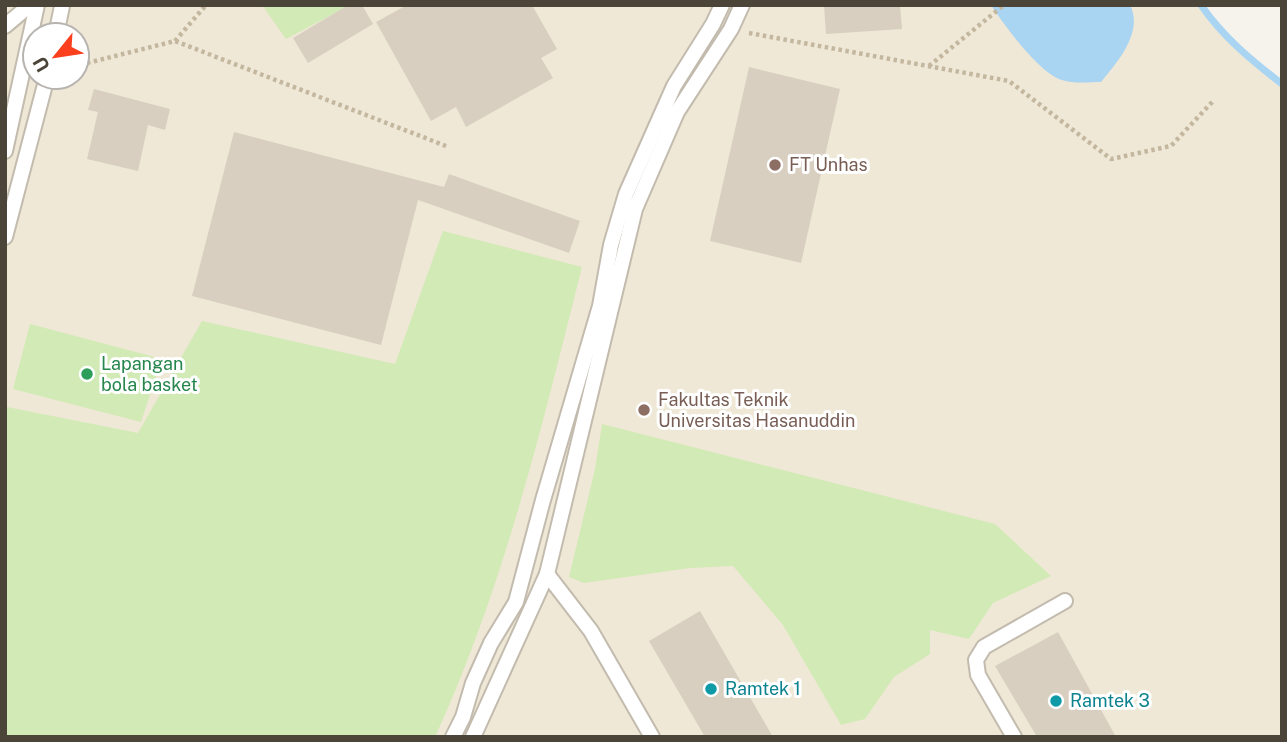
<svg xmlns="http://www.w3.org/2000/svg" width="1287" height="742" font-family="'Public Sans',sans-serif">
  <rect width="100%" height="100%" fill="#f6f3ec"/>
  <!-- education -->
  <path fill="#efe8d6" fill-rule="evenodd" d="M 5,5 L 1201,5 L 1214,25 L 1239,50 L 1282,84 L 1282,737 L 5,737 ZM 35,35 L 77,35 L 77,77 L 35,77 Z"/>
  <!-- green -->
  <g fill="#d2eab5">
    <path d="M 262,5 L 350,5 L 286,39 Z"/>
    <path d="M 443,231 L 582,267 C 542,426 504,587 435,737 L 5,737 L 5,411 L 7,407 L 138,433 L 202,321 L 395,364 Z"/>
    <path d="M 30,324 L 162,359 L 141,422 L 13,389 Z"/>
    <path d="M 602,424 L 995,524 L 1051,576 L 993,603 L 969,639 L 930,630 L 930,654 L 894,677 L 865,719 L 841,725 L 783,625 L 733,566 L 690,568 L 584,583 L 569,577 L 595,469 Z"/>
  </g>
  <!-- water -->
  <path fill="#a9d4f2" d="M 991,5 L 1130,5 C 1144,32 1117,63 1101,82 C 1089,82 1074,84 1062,80 C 1040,74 1004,25 991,5 Z"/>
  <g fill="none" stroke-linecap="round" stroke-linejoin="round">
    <!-- stream -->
    <path stroke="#a9d4f2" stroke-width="7" d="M 1201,5 C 1223,37 1251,60 1282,84"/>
  </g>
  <!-- building -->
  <g fill="#d8cfc1">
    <path d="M 348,5 L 362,5 L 373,24 L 308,63 L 293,38 Z"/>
    <path d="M 407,5 L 532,5 L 557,49 L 541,58 L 553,78 L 466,127 L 456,107 L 431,121 L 376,22 Z"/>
    <path d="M 824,5 L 900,5 L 902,29 L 826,34 Z"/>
    <path d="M 749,67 L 840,89 L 801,263 L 710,241 Z"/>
    <path d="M 94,89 L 170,109 L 165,130 L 148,125 L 138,171 L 87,159 L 98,112 L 88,110 Z"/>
    <path d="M 234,132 L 444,187 L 449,174 L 580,221 L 569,253 L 418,200 L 381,345 L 192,296 Z"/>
    <path d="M 700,611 L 773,737 L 705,737 L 649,641 Z"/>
    <path d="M 1058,632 L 1116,737 L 1037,737 L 995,666 Z"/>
  </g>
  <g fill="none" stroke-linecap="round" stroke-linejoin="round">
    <!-- lane casing -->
    <g stroke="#c2bbae" stroke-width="18">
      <g id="lane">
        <path d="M 5,26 L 30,5"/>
        <path d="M 56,35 L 62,6"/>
        <path d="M 5,151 L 37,5"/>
        <path d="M 5,237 L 47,77"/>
        <path d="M 547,574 L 591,631 L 652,737"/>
        <path d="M 453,737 L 463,717 L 473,683 L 491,643 L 516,602 L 543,500 L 600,306 L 611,245 L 626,194 L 674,86 L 713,24 L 722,5"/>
        <path d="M 473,737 L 547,574 L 635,209 L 677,112 L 731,29 L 742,5"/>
        <path d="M 1014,737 L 978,675 L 976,660 L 984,647 L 1065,601"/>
      </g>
    </g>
    <!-- path -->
    <g stroke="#c4b79f" stroke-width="4.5" stroke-dasharray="3.5 3.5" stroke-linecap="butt">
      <path d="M 749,33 L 1009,81 L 1111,159 L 1171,146 L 1214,100"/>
      <path d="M 175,41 L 206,5"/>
      <path d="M 87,63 L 175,41 L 446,146"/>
      <path d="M 929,66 L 1004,5"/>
    </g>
    <!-- lane -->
    <use href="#lane" stroke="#fff" stroke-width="14"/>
  </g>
  <!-- markers -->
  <g fill="#8d6e63" stroke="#fff" stroke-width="2.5">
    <circle cx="775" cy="165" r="7"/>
    <circle cx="644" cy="410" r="7"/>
  </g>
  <circle fill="#2e9e5b" stroke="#fff" stroke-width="2.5" cx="87" cy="374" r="7"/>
  <g fill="#0f9aa8" stroke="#fff" stroke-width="2.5">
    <circle cx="711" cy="689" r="7"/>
    <circle cx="1056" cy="701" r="7"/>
  </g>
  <g text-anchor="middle" stroke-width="6" stroke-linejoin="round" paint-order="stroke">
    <!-- education labels -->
    <g font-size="18" fill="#785e54" stroke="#fff" text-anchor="start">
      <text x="789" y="171">FT Unhas</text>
      <text x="658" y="406">Fakultas Teknik<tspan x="658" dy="21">Universitas Hasanuddin</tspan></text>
    </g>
    <!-- leisure labels -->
    <g font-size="18" fill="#27864d" stroke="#fff" text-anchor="start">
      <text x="101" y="370">Lapangan<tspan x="101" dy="21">bola basket</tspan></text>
    </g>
    <!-- culture labels -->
    <g font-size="18" fill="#0d838f" stroke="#fff" text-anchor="start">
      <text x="725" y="695">Ramtek 1</text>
      <text x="1070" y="707">Ramtek 3</text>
    </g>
  </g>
  <!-- border -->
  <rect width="1287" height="742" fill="none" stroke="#4b4439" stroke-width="14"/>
  <!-- north arrow -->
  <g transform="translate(56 56) rotate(240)"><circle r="33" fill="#ffffff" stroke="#b7b4b0" stroke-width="2"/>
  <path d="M0-5L12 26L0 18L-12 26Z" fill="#fc3f1d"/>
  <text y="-10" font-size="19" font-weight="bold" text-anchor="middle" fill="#4b4439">U</text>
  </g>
</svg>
